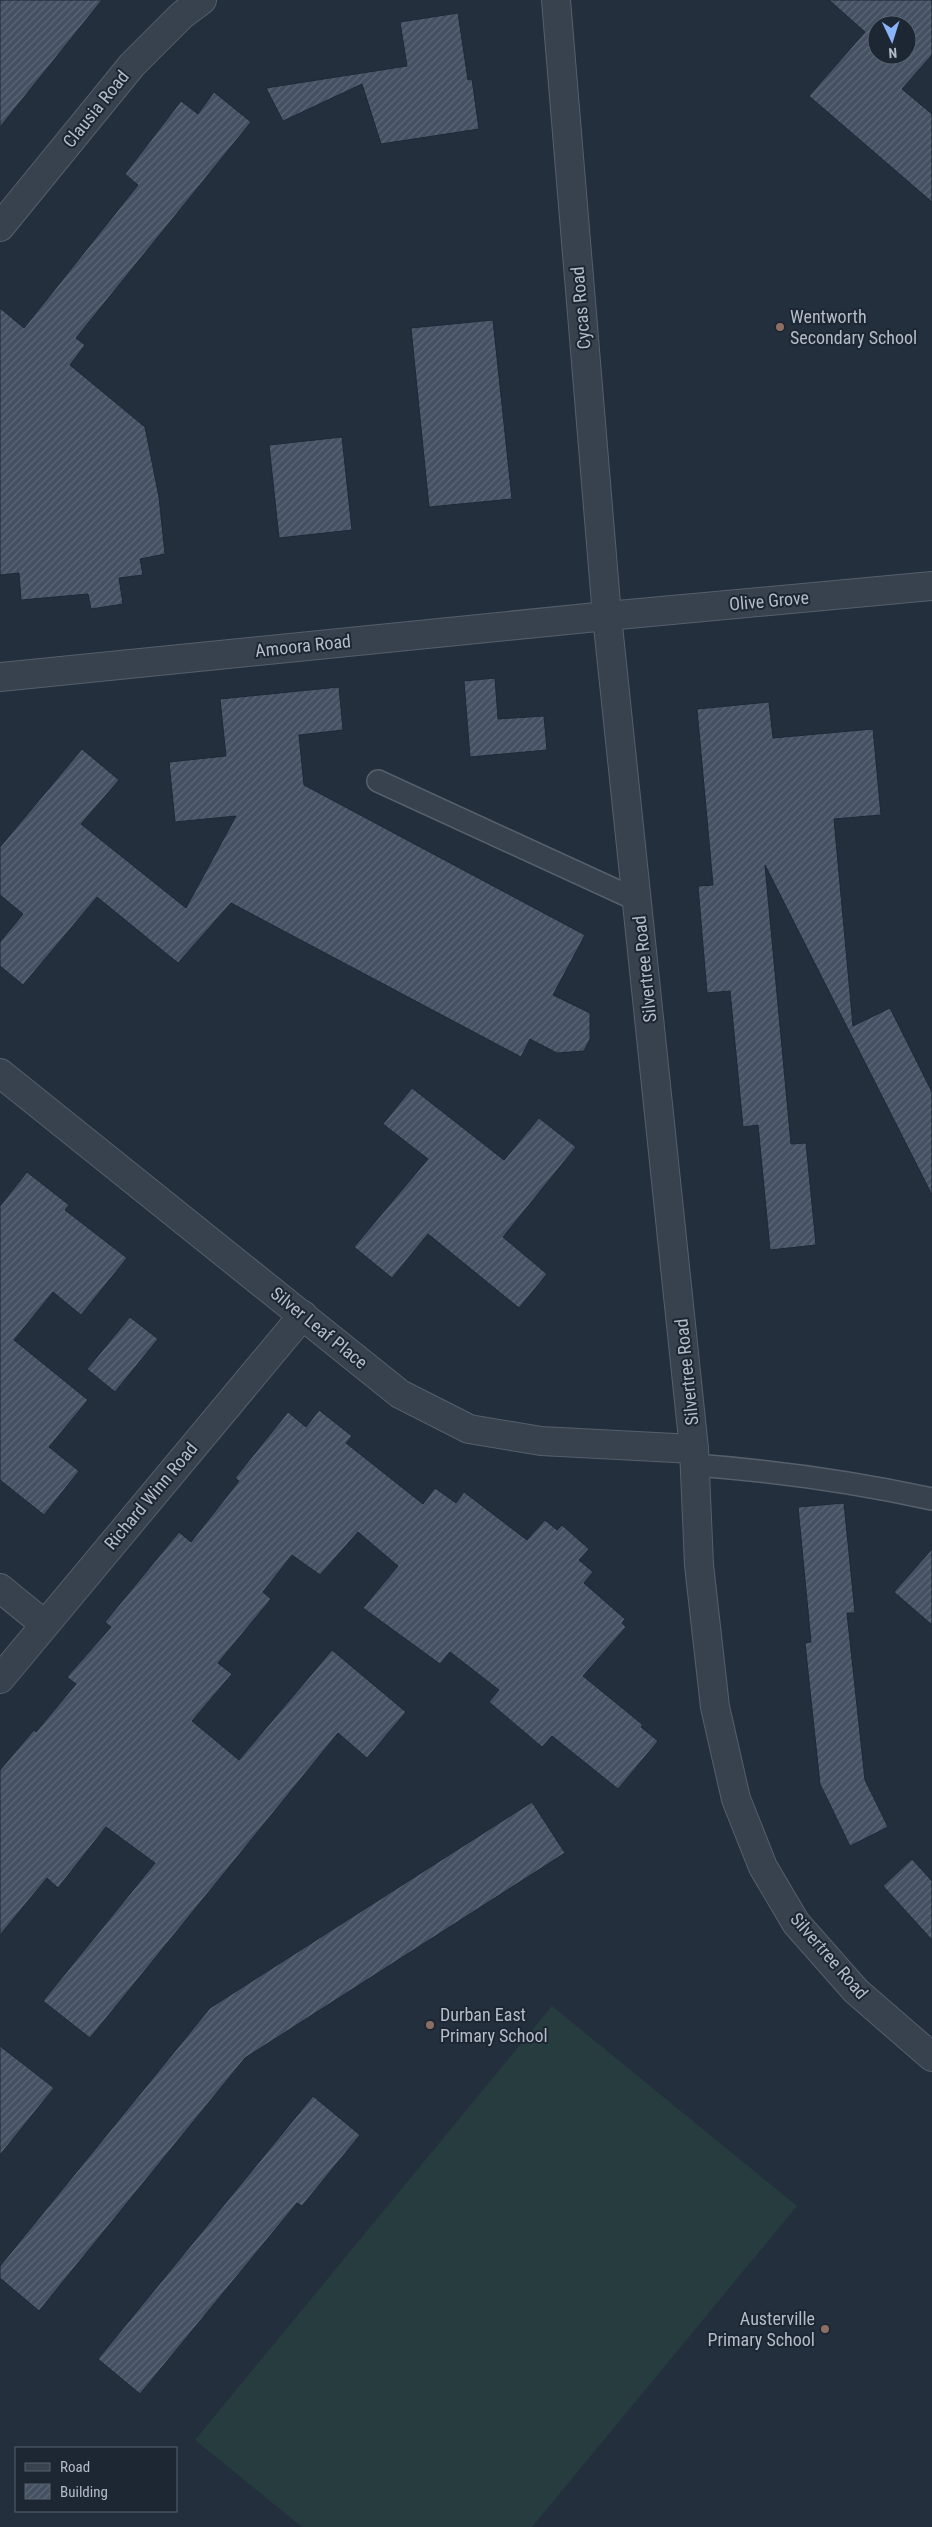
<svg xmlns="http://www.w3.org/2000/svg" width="932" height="2527" font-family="'Roboto Condensed',sans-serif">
  <defs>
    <pattern id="building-hatch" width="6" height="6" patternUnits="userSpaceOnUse" patternTransform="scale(1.25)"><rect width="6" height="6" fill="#455162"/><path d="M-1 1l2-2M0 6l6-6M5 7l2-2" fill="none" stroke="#5d6877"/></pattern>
  </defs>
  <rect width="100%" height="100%" fill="#242f3e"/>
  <!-- pitch -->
  <path fill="#263c3f" d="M 552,2006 L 797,2206 L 532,2527 L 302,2527 L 195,2440 Z"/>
  <!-- building -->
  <g fill="url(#building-hatch)" stroke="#1f2835" fill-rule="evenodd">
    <path d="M 0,0 L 102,0 L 0,127 Z"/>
    <path d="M 829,0 L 932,0 L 932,55 L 902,89 L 932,114 L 932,202 L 809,96 L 865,32 ZM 877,25 L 907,25 L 907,55 L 877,55 Z"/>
    <path d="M 458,13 L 468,80 L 472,79 L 479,129 L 381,144 L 362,84 L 283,121 L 266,88 L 407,66 L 400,22 Z"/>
    <path d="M 214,92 L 251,122 L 76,338 L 85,345 L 70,365 L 145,427 L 159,497 L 165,554 L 140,559 L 143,575 L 119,578 L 123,604 L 91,609 L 88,594 L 21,600 L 19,573 L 0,575 L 0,308 L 24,328 L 138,185 L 125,174 L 181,101 L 198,114 Z"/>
    <path d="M 493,320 L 512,499 L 429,507 L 411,328 Z"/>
    <path d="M 342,437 L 352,530 L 279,538 L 269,445 Z"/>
    <path d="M 495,678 L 498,719 L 544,716 L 547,750 L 470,757 L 464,681 Z"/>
    <path d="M 339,687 L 343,730 L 299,735 L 304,785 L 585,935 L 553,995 L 590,1013 L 590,1039 L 584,1051 L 557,1053 L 530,1039 L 521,1057 L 231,903 L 178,963 L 97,897 L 23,985 L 0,966 L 0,942 L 23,914 L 0,895 L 0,847 L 82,749 L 119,780 L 81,824 L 186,908 L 236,816 L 175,822 L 169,762 L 226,756 L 220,699 Z"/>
    <path d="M 769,702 L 773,738 L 873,729 L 881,815 L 834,819 L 853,1026 L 890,1008 L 932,1092 L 932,1195 L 765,865 L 791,1144 L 806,1143 L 816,1245 L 770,1250 L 758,1125 L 743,1127 L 730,991 L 707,993 L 698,886 L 713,885 L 697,709 Z"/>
    <path d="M 412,1088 L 504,1160 L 539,1118 L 576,1147 L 503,1237 L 547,1274 L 519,1308 L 428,1234 L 392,1278 L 354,1247 L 428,1159 L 383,1124 Z"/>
    <path d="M 27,1172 L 69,1205 L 65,1210 L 127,1258 L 81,1315 L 53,1292 L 14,1340 L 88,1400 L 49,1447 L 79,1471 L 44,1515 L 0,1480 L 0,1206 Z"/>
    <path d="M 130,1317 L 158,1339 L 115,1392 L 87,1369 Z"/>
    <path d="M 319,1410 L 352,1436 L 346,1443 L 423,1504 L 435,1488 L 456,1503 L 464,1492 L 527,1540 L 545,1520 L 557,1530 L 562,1525 L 589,1549 L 579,1560 L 593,1572 L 584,1583 L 625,1619 L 622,1623 L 626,1627 L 583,1676 L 643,1725 L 641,1727 L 658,1741 L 618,1789 L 552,1736 L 542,1747 L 489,1702 L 499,1690 L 450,1652 L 440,1664 L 363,1608 L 398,1566 L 358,1532 L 320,1575 L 292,1555 L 263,1592 L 271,1599 L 218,1663 L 232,1674 L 192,1721 L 239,1760 L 332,1650 L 406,1712 L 367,1758 L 338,1733 L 90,2038 L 43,2001 L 155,1863 L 106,1827 L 58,1888 L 47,1878 L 0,1935 L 0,1770 L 34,1730 L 36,1732 L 76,1684 L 67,1677 L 111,1627 L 105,1622 L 179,1532 L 191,1542 L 239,1481 L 235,1478 L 288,1412 L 306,1427 Z"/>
    <path d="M 844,1503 L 855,1613 L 847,1613 L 865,1780 L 888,1827 L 850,1846 L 820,1784 L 805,1643 L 811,1642 L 798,1507 Z"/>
    <path d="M 932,1549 L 932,1625 L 894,1592 Z"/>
    <path d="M 532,1802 L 565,1853 L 245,2058 L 39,2311 L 0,2278 L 0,2266 L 210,2008 Z"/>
    <path d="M 912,1859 L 932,1881 L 932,1940 L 883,1886 Z"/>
    <path d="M 0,2046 L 54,2088 L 0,2155 Z"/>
    <path d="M 313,2096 L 360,2135 L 302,2206 L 297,2203 L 140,2394 L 98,2359 Z"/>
  </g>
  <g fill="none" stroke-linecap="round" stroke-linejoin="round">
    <!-- service casing -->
    <g stroke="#565f6c" stroke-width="24">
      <g id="service">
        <path d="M 378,781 L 639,901"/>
        <path d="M 695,1465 C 775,1471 854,1482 932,1499"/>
      </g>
    </g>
    <!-- minor casing -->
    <g stroke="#565f6c" stroke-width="30">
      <g id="minor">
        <path d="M 556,0 L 607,616 L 694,1449 L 699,1565 L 715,1707 L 736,1799 L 763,1867 L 796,1923 L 856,1991 L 932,2057"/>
        <path d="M 0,227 L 132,65 L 182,15 L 202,0"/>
        <path d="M 0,677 L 607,616 L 932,586"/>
        <path d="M 0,1073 L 400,1394 L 469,1429 L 541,1441 L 694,1449"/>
        <path d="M 0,1588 L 44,1624"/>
        <path d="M 0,1679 L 303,1315"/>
      </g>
    </g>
    <!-- service -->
    <use href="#service" stroke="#38414e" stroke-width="21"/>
    <!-- minor -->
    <use href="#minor" stroke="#38414e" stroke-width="28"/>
  </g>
  <!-- markers -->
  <g fill="#8d6e63" stroke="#1d2633" stroke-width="2">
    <circle cx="780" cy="327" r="5"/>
    <circle cx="430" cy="2025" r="5"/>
    <circle cx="825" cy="2329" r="5"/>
  </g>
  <g text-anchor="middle" stroke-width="4" stroke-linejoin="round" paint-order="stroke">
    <!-- street labels -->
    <g font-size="18" fill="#b4bcc9" stroke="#1d2633">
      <text transform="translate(96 109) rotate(-51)" y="6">Clausia Road</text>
      <text transform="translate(581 308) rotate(-95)" y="6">Cycas Road</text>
      <text transform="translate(769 601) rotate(-5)" y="6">Olive Grove</text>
      <text transform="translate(303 646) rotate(-6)" y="6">Amoora Road</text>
      <text transform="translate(645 969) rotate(-96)" y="6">Silvertree Road</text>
      <text transform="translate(319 1328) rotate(39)" y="6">Silver Leaf Place</text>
      <text transform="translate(687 1372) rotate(-96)" y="6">Silvertree Road</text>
      <text transform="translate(151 1496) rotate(-50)" y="6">Richard Winn Road</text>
      <text transform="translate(829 1956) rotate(49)" y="6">Silvertree Road</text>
    </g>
    <!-- poi labels -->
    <g font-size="18" fill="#b4bcc9" stroke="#1d2633" text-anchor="start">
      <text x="790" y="323">Wentworth<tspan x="790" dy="21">Secondary School</tspan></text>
      <text x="440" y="2021">Durban East<tspan x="440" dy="21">Primary School</tspan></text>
      <text x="815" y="2325" text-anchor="end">Austerville<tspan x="815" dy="21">Primary School</tspan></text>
    </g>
  </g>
  <!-- legend -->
  <rect x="15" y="2447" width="162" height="65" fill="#1d2633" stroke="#59626f"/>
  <rect x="25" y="2463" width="25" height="8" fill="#38414e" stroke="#59626f"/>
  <text x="60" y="2472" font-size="15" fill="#b4bcc9">Road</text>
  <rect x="25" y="2484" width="25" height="15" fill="url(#building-hatch)" stroke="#59626f"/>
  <text x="60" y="2497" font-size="15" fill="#b4bcc9">Building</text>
  <!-- north arrow -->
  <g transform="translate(892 40) rotate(176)"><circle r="24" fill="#1d2633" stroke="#59626f"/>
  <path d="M0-4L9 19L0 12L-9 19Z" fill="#8ab4f8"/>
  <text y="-8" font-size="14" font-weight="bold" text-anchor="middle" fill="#b4bcc9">N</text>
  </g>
</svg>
